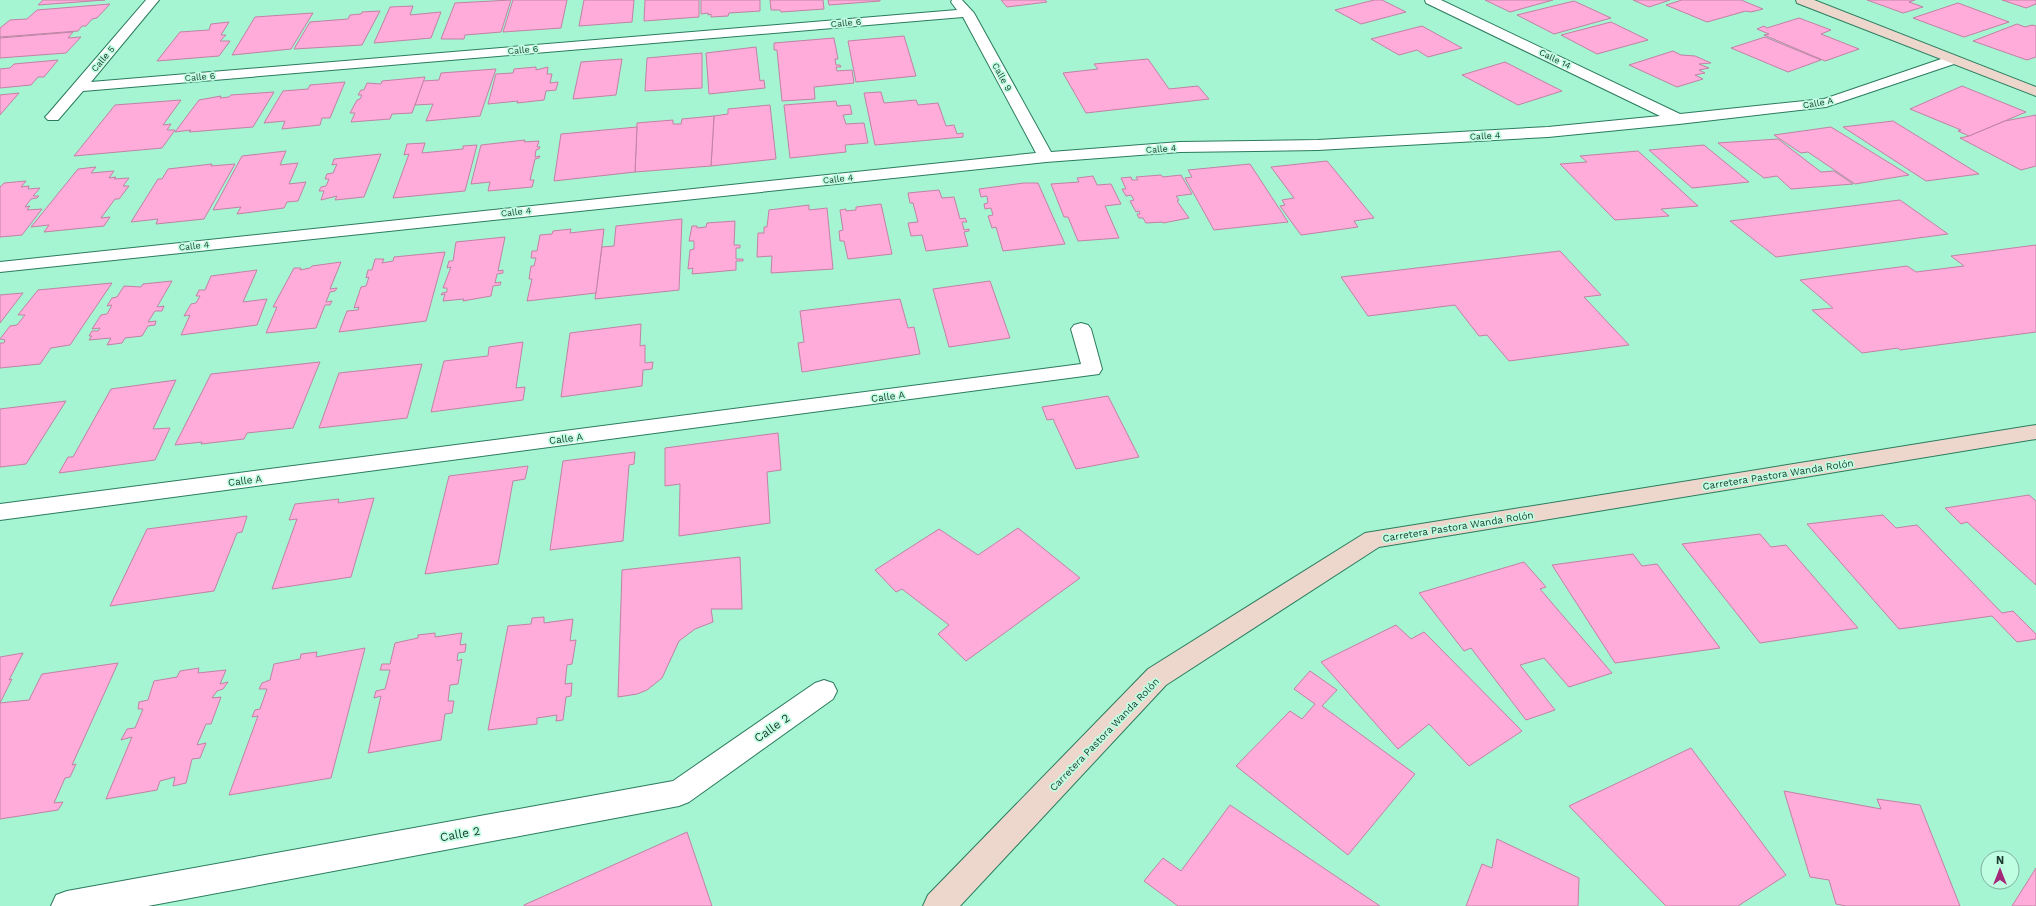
<svg xmlns="http://www.w3.org/2000/svg" width="2036" height="906" font-family="'Work Sans',sans-serif">
  <rect width="100%" height="100%" fill="#a5f4d2"/>
  <!-- building -->
  <g fill="#ffacda" stroke="#c182a5">
    <path d="M 43,0 L 105,0 L 38,5 Z"/>
    <path d="M 511,0 L 501,32 L 465,35 L 464,39 L 441,39 L 455,3 Z"/>
    <path d="M 513,0 L 567,0 L 561,28 L 503,32 Z"/>
    <path d="M 584,0 L 634,0 L 632,22 L 579,26 Z"/>
    <path d="M 645,0 L 699,0 L 699,17 L 644,21 Z"/>
    <path d="M 701,0 L 760,0 L 760,11 L 729,13 L 728,16 L 711,17 L 711,14 L 708,15 L 708,13 L 701,14 Z"/>
    <path d="M 770,0 L 823,0 L 824,9 L 781,12 L 780,10 L 771,10 Z"/>
    <path d="M 828,0 L 880,0 L 880,1 L 829,5 Z"/>
    <path d="M 1001,0 L 1045,0 L 1047,2 L 1007,7 Z"/>
    <path d="M 1374,0 L 1382,0 L 1406,12 L 1361,24 L 1335,10 Z"/>
    <path d="M 1485,0 L 1553,0 L 1510,12 Z"/>
    <path d="M 1633,0 L 1670,0 L 1649,7 Z"/>
    <path d="M 1682,0 L 1741,0 L 1763,9 L 1751,12 L 1746,11 L 1707,22 L 1666,5 Z"/>
    <path d="M 1867,0 L 1915,0 L 1909,2 L 1923,7 L 1903,13 Z"/>
    <path d="M 2002,0 L 2036,0 L 2036,4 L 2026,8 Z"/>
    <path d="M 1574,1 L 1611,18 L 1554,34 L 1517,15 Z"/>
    <path d="M 1958,3 L 2009,22 L 1964,37 L 1913,18 Z"/>
    <path d="M 110,4 L 97,18 L 92,19 L 86,26 L 82,26 L 78,31 L 0,37 L 0,28 L 10,20 L 27,19 L 37,10 Z"/>
    <path d="M 413,6 L 410,15 L 441,12 L 431,38 L 374,43 L 390,7 Z"/>
    <path d="M 380,11 L 362,45 L 294,49 L 310,22 L 348,19 L 350,15 L 361,14 L 362,12 Z"/>
    <path d="M 313,13 L 291,49 L 232,55 L 255,17 Z"/>
    <path d="M 1799,18 L 1831,30 L 1821,34 L 1859,49 L 1825,61 L 1764,35 L 1769,34 L 1757,29 L 1764,26 L 1767,28 Z"/>
    <path d="M 229,22 L 221,35 L 226,35 L 220,41 L 230,41 L 219,56 L 157,61 L 180,32 L 209,30 L 211,24 Z"/>
    <path d="M 1611,22 L 1648,40 L 1597,54 L 1561,35 Z"/>
    <path d="M 2017,24 L 2025,27 L 2032,25 L 2036,26 L 2036,57 L 2027,60 L 1973,41 Z"/>
    <path d="M 1422,26 L 1462,48 L 1428,57 L 1417,50 L 1399,55 L 1371,39 Z"/>
    <path d="M 73,32 L 68,38 L 81,37 L 66,53 L 0,58 L 0,38 Z"/>
    <path d="M 904,36 L 916,76 L 856,82 L 848,41 Z"/>
    <path d="M 1765,37 L 1821,60 L 1788,72 L 1731,48 Z"/>
    <path d="M 834,38 L 838,59 L 835,59 L 836,65 L 840,65 L 841,67 L 836,67 L 837,71 L 852,70 L 854,83 L 814,87 L 815,99 L 782,101 L 777,50 L 774,50 L 774,43 Z"/>
    <path d="M 756,47 L 760,81 L 764,80 L 765,88 L 709,94 L 706,53 Z"/>
    <path d="M 1673,51 L 1681,55 L 1695,56 L 1711,63 L 1699,64 L 1709,68 L 1699,70 L 1705,73 L 1695,75 L 1703,79 L 1677,87 L 1629,65 Z"/>
    <path d="M 702,53 L 702,88 L 645,91 L 647,58 Z"/>
    <path d="M 622,59 L 616,95 L 573,99 L 581,62 Z"/>
    <path d="M 1148,59 L 1169,89 L 1198,86 L 1209,99 L 1086,113 L 1063,73 L 1098,69 L 1094,64 Z"/>
    <path d="M 58,60 L 44,77 L 38,77 L 31,85 L 0,88 L 0,69 L 10,68 L 14,64 Z"/>
    <path d="M 1505,62 L 1562,91 L 1518,105 L 1462,75 Z"/>
    <path d="M 536,67 L 536,70 L 548,67 L 547,74 L 552,74 L 550,83 L 558,82 L 556,90 L 546,91 L 544,100 L 517,103 L 518,101 L 488,104 L 496,74 L 513,73 L 514,69 Z"/>
    <path d="M 496,69 L 480,116 L 426,121 L 433,104 L 415,105 L 423,81 L 439,80 L 441,73 Z"/>
    <path d="M 425,77 L 412,113 L 392,114 L 390,119 L 351,122 L 355,113 L 350,113 L 357,100 L 360,99 L 362,95 L 358,95 L 361,90 L 364,90 L 367,83 L 381,84 L 382,81 Z"/>
    <path d="M 345,82 L 330,118 L 322,118 L 320,125 L 282,129 L 285,121 L 264,123 L 283,91 L 308,89 L 310,85 Z"/>
    <path d="M 1962,86 L 2026,112 L 1969,136 L 1958,131 L 1961,130 L 1910,109 Z"/>
    <path d="M 274,92 L 253,127 L 189,132 L 191,130 L 175,132 L 199,100 L 221,96 L 220,98 L 229,97 L 231,95 Z"/>
    <path d="M 881,92 L 884,103 L 916,100 L 918,105 L 938,103 L 946,126 L 954,125 L 957,134 L 963,133 L 963,137 L 875,145 L 864,93 Z"/>
    <path d="M 19,93 L 0,115 L 0,95 Z"/>
    <path d="M 181,100 L 163,125 L 171,124 L 167,130 L 175,130 L 162,148 L 74,156 L 115,105 Z"/>
    <path d="M 836,101 L 837,106 L 850,105 L 852,114 L 843,115 L 846,124 L 864,123 L 868,143 L 845,145 L 846,152 L 790,158 L 784,105 Z"/>
    <path d="M 770,105 L 776,159 L 711,166 L 714,116 L 728,114 L 728,109 Z"/>
    <path d="M 2036,115 L 2036,166 L 2021,170 L 1960,138 L 1969,136 L 2005,121 Z"/>
    <path d="M 714,116 L 711,166 L 635,172 L 637,123 L 673,120 L 673,124 L 681,124 L 682,119 Z"/>
    <path d="M 1893,121 L 1979,174 L 1926,181 L 1843,127 Z"/>
    <path d="M 637,127 L 635,172 L 554,181 L 561,134 Z"/>
    <path d="M 1831,127 L 1909,175 L 1855,184 L 1808,152 L 1801,153 L 1774,135 Z"/>
    <path d="M 1778,139 L 1821,172 L 1834,171 L 1853,184 L 1791,189 L 1777,176 L 1764,178 L 1718,143 Z"/>
    <path d="M 525,140 L 524,142 L 539,141 L 537,147 L 540,147 L 539,149 L 536,150 L 535,157 L 540,156 L 539,158 L 535,159 L 530,180 L 534,180 L 532,187 L 488,191 L 490,182 L 471,184 L 481,145 Z"/>
    <path d="M 425,143 L 422,153 L 463,149 L 463,146 L 477,145 L 465,191 L 393,198 L 409,154 L 404,155 L 407,144 Z"/>
    <path d="M 1704,145 L 1749,182 L 1692,188 L 1649,150 Z"/>
    <path d="M 286,151 L 280,165 L 298,163 L 289,184 L 306,182 L 298,201 L 287,202 L 284,208 L 237,214 L 241,207 L 213,210 L 242,156 Z"/>
    <path d="M 1638,151 L 1698,206 L 1661,209 L 1669,216 L 1615,220 L 1560,164 L 1587,162 L 1580,156 Z"/>
    <path d="M 381,154 L 364,197 L 335,200 L 337,196 L 321,200 L 324,191 L 319,191 L 321,187 L 326,186 L 329,179 L 325,179 L 327,174 L 333,173 L 337,164 L 332,165 L 334,159 Z"/>
    <path d="M 1327,161 L 1374,218 L 1354,221 L 1358,227 L 1301,235 L 1280,206 L 1285,205 L 1282,200 L 1294,198 L 1271,167 Z"/>
    <path d="M 212,164 L 211,166 L 235,164 L 204,219 L 156,224 L 158,219 L 131,222 L 158,179 L 162,179 L 168,169 Z"/>
    <path d="M 1250,164 L 1288,222 L 1214,230 L 1185,178 L 1192,177 L 1188,170 Z"/>
    <path d="M 96,167 L 91,173 L 114,171 L 109,178 L 116,177 L 114,179 L 129,178 L 123,186 L 129,186 L 119,199 L 115,199 L 101,218 L 110,217 L 104,226 L 44,232 L 49,225 L 31,227 L 78,169 Z"/>
    <path d="M 1161,175 L 1163,177 L 1181,175 L 1192,194 L 1176,196 L 1179,200 L 1177,201 L 1189,218 L 1163,223 L 1163,222 L 1146,223 L 1143,218 L 1139,218 L 1137,214 L 1140,214 L 1139,211 L 1136,212 L 1130,201 L 1134,200 L 1131,195 L 1126,196 L 1122,189 L 1126,189 L 1121,178 L 1131,177 L 1132,180 L 1138,180 L 1136,177 Z"/>
    <path d="M 1093,176 L 1097,185 L 1111,184 L 1121,204 L 1105,206 L 1119,238 L 1078,241 L 1068,217 L 1064,217 L 1051,184 L 1079,182 L 1077,178 Z"/>
    <path d="M 26,181 L 21,187 L 29,186 L 28,189 L 40,188 L 33,196 L 39,196 L 37,198 L 31,199 L 25,207 L 30,206 L 27,210 L 42,209 L 22,235 L 0,237 L 0,187 L 4,183 Z"/>
    <path d="M 1024,183 L 1038,183 L 1065,244 L 1003,251 L 996,227 L 992,228 L 988,216 L 993,215 L 991,208 L 985,209 L 984,204 L 988,203 L 987,196 L 981,197 L 979,189 Z"/>
    <path d="M 939,190 L 942,198 L 954,197 L 960,219 L 965,218 L 967,222 L 962,222 L 964,230 L 969,229 L 969,231 L 964,232 L 968,246 L 926,251 L 922,235 L 911,236 L 908,223 L 918,222 L 913,203 L 910,203 L 908,193 Z"/>
    <path d="M 1900,200 L 1948,234 L 1776,257 L 1730,221 Z"/>
    <path d="M 881,204 L 892,254 L 848,259 L 844,241 L 840,241 L 839,231 L 843,230 L 840,210 L 846,209 L 846,211 L 856,210 L 856,207 Z"/>
    <path d="M 809,205 L 809,210 L 827,208 L 833,269 L 771,273 L 772,256 L 757,257 L 758,233 L 764,233 L 764,227 L 767,227 L 769,210 Z"/>
    <path d="M 682,219 L 679,290 L 595,299 L 602,247 L 614,246 L 616,226 Z"/>
    <path d="M 735,221 L 734,245 L 740,245 L 740,248 L 736,248 L 736,259 L 743,259 L 743,261 L 736,261 L 736,270 L 692,274 L 693,268 L 688,269 L 690,250 L 694,249 L 694,241 L 689,241 L 692,226 L 697,226 L 697,228 L 706,227 L 707,223 Z"/>
    <path d="M 571,229 L 570,233 L 604,229 L 596,293 L 527,301 L 532,279 L 529,279 L 531,266 L 534,266 L 536,258 L 531,258 L 532,251 L 537,251 L 540,235 L 552,234 L 553,231 Z"/>
    <path d="M 505,237 L 498,271 L 503,270 L 503,273 L 497,274 L 495,283 L 501,282 L 500,285 L 493,286 L 491,296 L 463,301 L 464,299 L 443,301 L 445,294 L 441,295 L 442,293 L 447,292 L 447,288 L 443,288 L 451,267 L 447,268 L 449,261 L 453,261 L 456,242 Z"/>
    <path d="M 2036,245 L 2036,332 L 1900,350 L 1898,348 L 1862,353 L 1812,310 L 1833,308 L 1800,280 L 1907,266 L 1916,272 L 1964,266 L 1951,256 Z"/>
    <path d="M 1560,251 L 1601,295 L 1584,297 L 1629,345 L 1509,361 L 1487,335 L 1479,336 L 1455,305 L 1368,316 L 1341,277 Z"/>
    <path d="M 445,252 L 426,321 L 339,332 L 347,311 L 358,310 L 359,307 L 354,308 L 361,287 L 366,286 L 369,277 L 366,278 L 368,270 L 372,270 L 375,259 L 384,259 L 382,263 L 393,261 L 394,257 Z"/>
    <path d="M 341,262 L 330,289 L 337,288 L 335,291 L 330,292 L 326,302 L 332,301 L 330,305 L 325,305 L 316,328 L 266,333 L 277,307 L 273,307 L 294,268 L 301,268 L 300,270 L 310,268 L 312,266 Z"/>
    <path d="M 257,270 L 243,302 L 267,299 L 257,325 L 181,335 L 190,315 L 184,316 L 191,304 L 196,303 L 200,296 L 196,296 L 199,290 L 205,290 L 211,276 Z"/>
    <path d="M 172,281 L 157,307 L 164,306 L 162,311 L 155,311 L 148,322 L 156,321 L 155,325 L 148,326 L 142,336 L 125,338 L 122,343 L 107,345 L 111,338 L 89,340 L 92,336 L 89,336 L 92,331 L 98,331 L 100,328 L 92,329 L 101,315 L 107,314 L 112,305 L 107,306 L 112,298 L 117,297 L 124,286 L 141,287 L 143,284 Z"/>
    <path d="M 990,281 L 1010,338 L 949,347 L 933,289 Z"/>
    <path d="M 112,283 L 70,345 L 51,348 L 40,364 L 0,368 L 0,343 L 4,343 L 5,340 L 0,339 L 10,326 L 17,325 L 25,315 L 18,315 L 38,290 Z"/>
    <path d="M 23,293 L 0,323 L 0,295 Z"/>
    <path d="M 900,299 L 908,328 L 914,327 L 920,354 L 802,372 L 798,343 L 804,342 L 800,311 Z"/>
    <path d="M 641,324 L 640,346 L 645,345 L 645,363 L 653,362 L 652,369 L 643,370 L 642,386 L 561,397 L 570,333 Z"/>
    <path d="M 523,342 L 516,388 L 525,387 L 523,400 L 431,412 L 444,361 L 488,356 L 489,347 Z"/>
    <path d="M 320,362 L 293,428 L 247,433 L 244,439 L 201,444 L 202,442 L 175,445 L 211,374 Z"/>
    <path d="M 422,364 L 407,418 L 319,428 L 339,373 Z"/>
    <path d="M 176,380 L 153,429 L 170,428 L 155,460 L 59,473 L 68,457 L 73,457 L 111,389 Z"/>
    <path d="M 1108,396 L 1139,457 L 1076,469 L 1053,419 L 1047,420 L 1042,407 Z"/>
    <path d="M 66,401 L 26,464 L 0,467 L 0,409 Z"/>
    <path d="M 778,433 L 781,470 L 767,472 L 770,523 L 679,536 L 680,484 L 665,486 L 665,448 Z"/>
    <path d="M 635,452 L 634,464 L 629,465 L 623,541 L 550,550 L 563,461 Z"/>
    <path d="M 528,466 L 525,479 L 513,481 L 498,564 L 425,574 L 449,476 Z"/>
    <path d="M 2029,495 L 2036,501 L 2036,585 L 1967,522 L 1961,524 L 1945,508 Z"/>
    <path d="M 374,498 L 351,577 L 272,589 L 297,519 L 289,520 L 295,504 L 339,499 L 338,503 Z"/>
    <path d="M 1883,515 L 1896,528 L 1917,525 L 2002,613 L 2013,611 L 2036,634 L 2036,639 L 2017,642 L 1992,616 L 1899,629 L 1807,524 Z"/>
    <path d="M 247,516 L 242,532 L 237,533 L 214,591 L 110,606 L 147,529 Z"/>
    <path d="M 1018,528 L 1080,578 L 966,661 L 938,634 L 949,625 L 902,589 L 896,592 L 875,570 L 939,529 L 978,555 Z"/>
    <path d="M 1760,534 L 1771,547 L 1786,545 L 1858,628 L 1760,643 L 1682,544 Z"/>
    <path d="M 1633,554 L 1642,566 L 1657,564 L 1720,648 L 1615,663 L 1552,565 Z"/>
    <path d="M 740,557 L 742,609 L 711,609 L 713,622 L 695,629 L 679,641 L 662,678 L 647,690 L 637,694 L 618,697 L 622,570 Z"/>
    <path d="M 1524,562 L 1546,587 L 1540,589 L 1612,673 L 1569,687 L 1544,658 L 1520,665 L 1555,710 L 1526,720 L 1471,648 L 1464,651 L 1419,593 Z"/>
    <path d="M 544,617 L 544,623 L 573,619 L 570,641 L 576,640 L 572,664 L 567,665 L 565,684 L 572,683 L 571,696 L 566,697 L 563,720 L 556,721 L 557,715 L 537,718 L 537,724 L 488,730 L 508,626 L 531,624 L 532,618 Z"/>
    <path d="M 1396,625 L 1411,639 L 1424,632 L 1522,731 L 1469,766 L 1429,724 L 1398,749 L 1321,662 Z"/>
    <path d="M 435,633 L 435,637 L 462,633 L 460,645 L 466,644 L 465,652 L 458,653 L 457,661 L 462,659 L 458,684 L 450,685 L 448,701 L 454,701 L 452,713 L 445,714 L 441,740 L 368,753 L 381,696 L 374,698 L 376,691 L 385,689 L 390,670 L 380,670 L 382,664 L 390,664 L 395,643 L 418,638 L 418,635 Z"/>
    <path d="M 365,648 L 331,778 L 229,795 L 258,716 L 252,717 L 255,710 L 260,709 L 267,689 L 259,689 L 262,683 L 270,680 L 274,664 L 300,659 L 301,654 L 317,652 L 316,657 Z"/>
    <path d="M 23,653 L 9,680 L 12,679 L 0,703 L 0,657 Z"/>
    <path d="M 118,663 L 72,765 L 76,764 L 70,777 L 65,778 L 54,803 L 63,802 L 58,810 L 0,819 L 0,703 L 29,700 L 42,674 Z"/>
    <path d="M 199,668 L 198,673 L 226,670 L 220,684 L 228,682 L 223,689 L 217,691 L 212,698 L 221,697 L 211,724 L 206,724 L 197,745 L 206,743 L 200,758 L 192,759 L 186,783 L 173,786 L 175,777 L 160,781 L 157,790 L 106,799 L 132,737 L 121,740 L 127,729 L 135,728 L 143,709 L 138,709 L 139,702 L 148,700 L 154,681 L 177,677 L 180,671 Z"/>
    <path d="M 1310,671 L 1337,690 L 1322,706 L 1415,774 L 1348,855 L 1236,766 L 1290,711 L 1302,719 L 1315,704 L 1294,689 Z"/>
    <path d="M 1691,748 L 1786,875 L 1738,906 L 1666,906 L 1569,806 Z"/>
    <path d="M 1784,791 L 1881,809 L 1877,799 L 1920,805 L 1960,906 L 1846,906 L 1836,904 L 1829,880 L 1810,877 Z"/>
    <path d="M 1230,805 L 1380,906 L 1178,906 L 1144,881 L 1163,858 L 1181,871 Z"/>
    <path d="M 687,832 L 712,906 L 524,906 L 524,905 Z"/>
    <path d="M 1497,839 L 1579,878 L 1578,906 L 1466,906 L 1482,864 L 1492,868 Z"/>
    <path d="M 2036,868 L 2036,906 L 2012,906 Z"/>
  </g>
  <g fill="none" stroke-linecap="round" stroke-linejoin="round">
    <!-- street casing -->
    <g stroke="#2b7b5e" stroke-width="2">
      <g id="street">
        <path d="M 146,0 L 159,0 L 91,82 L 957,10 L 951,2 L 952,0 L 962,0 L 974,13 L 1051,152 L 1180,142 L 1318,140 L 1548,127 L 1660,116 L 1426,3 L 1425,0 L 1441,0 L 1680,114 L 1824,99 L 1947,57 L 1957,57 L 1959,60 L 1957,63 L 1826,107 L 1679,124 L 1548,137 L 1318,150 L 1180,152 L 1046,162 L 0,272 L 0,262 L 1036,153 L 963,17 L 83,91 L 58,120 L 48,120 L 45,117 L 48,114 Z"/>
        <path d="M 1081,323 L 1088,325 L 1091,329 L 1102,369 L 1099,374 L 0,520 L 0,504 L 1081,364 L 1071,329 L 1074,325 Z"/>
        <path d="M 824,680 L 833,683 L 837,691 L 833,699 L 689,802 L 679,806 L 148,906 L 51,906 L 56,895 L 67,891 L 673,781 L 815,683 Z"/>
      </g>
    </g>
    <!-- secondary casing -->
    <g stroke="#2b7b5e" stroke-width="2">
      <g id="secondary">
        <path d="M 1796,0 L 1814,0 L 2036,87 L 2036,96 L 1797,3 Z"/>
        <path d="M 2036,425 L 2036,439 L 1379,547 L 1166,685 L 960,906 L 923,906 L 928,895 L 1148,669 L 1365,533 Z"/>
      </g>
    </g>
    <!-- street -->
    <use href="#street" fill="#fff" fill-rule="evenodd"/>
    <!-- secondary -->
    <use href="#secondary" fill="#edd7cc" fill-rule="evenodd"/>
  </g>
  <g text-anchor="middle" stroke-width="3.5" stroke-linejoin="round" paint-order="stroke">
    <!-- far-street labels -->
    <g font-size="9" fill="#1b3c2f" stroke="#c0fee2">
      <text transform="translate(846 23) rotate(-5)" y="3">Calle 6</text>
      <text transform="translate(523 50) rotate(-5)" y="3">Calle 6</text>
      <text transform="translate(103 59) rotate(-50)" y="3">Calle 5</text>
      <text transform="translate(1555 59) rotate(26)" y="3">Calle 14</text>
      <text transform="translate(200 77) rotate(-5)" y="3">Calle 6</text>
      <text transform="translate(1002 77) rotate(61)" y="3">Calle 9</text>
      <text transform="translate(1818 103) rotate(-10)" y="3">Calle A</text>
      <text transform="translate(1485 136) rotate(-3)" y="3">Calle 4</text>
      <text transform="translate(1161 149) rotate(-4)" y="3">Calle 4</text>
      <text transform="translate(838 179) rotate(-6)" y="3">Calle 4</text>
      <text transform="translate(516 212) rotate(-6)" y="3">Calle 4</text>
      <text transform="translate(194 246) rotate(-6)" y="3">Calle 4</text>
    </g>
    <!-- street labels -->
    <g font-size="10" fill="#1b3c2f" stroke="#c0fee2">
      <text transform="translate(888 396) rotate(-7)" y="4">Calle A</text>
      <text transform="translate(566 438) rotate(-7)" y="4">Calle A</text>
      <text transform="translate(1778 474) rotate(-9)" y="4">Carretera Pastora Wanda Rolón</text>
      <text transform="translate(245 480) rotate(-7)" y="4">Calle A</text>
      <text transform="translate(1458 526) rotate(-9)" y="4">Carretera Pastora Wanda Rolón</text>
      <text transform="translate(1104 734) rotate(-46)" y="4">Carretera Pastora Wanda Rolón</text>
    </g>
    <!-- near-street labels -->
    <g font-size="12" fill="#1b3c2f" stroke="#c0fee2">
      <text transform="translate(772 728) rotate(-35)" y="4">Calle 2</text>
      <text transform="translate(460 834) rotate(-10)" y="4">Calle 2</text>
    </g>
  </g>
  <!-- north arrow -->
  <g transform="translate(2000 870)"><circle r="19" fill="#c0fee2" stroke="#7eb09a"/>
  <path d="M0-3L7 15L0 10L-7 15Z" fill="#a5287a"/>
  <text y="-6" font-size="11" font-weight="bold" text-anchor="middle" fill="#1b3c2f">N</text>
  </g>
</svg>
